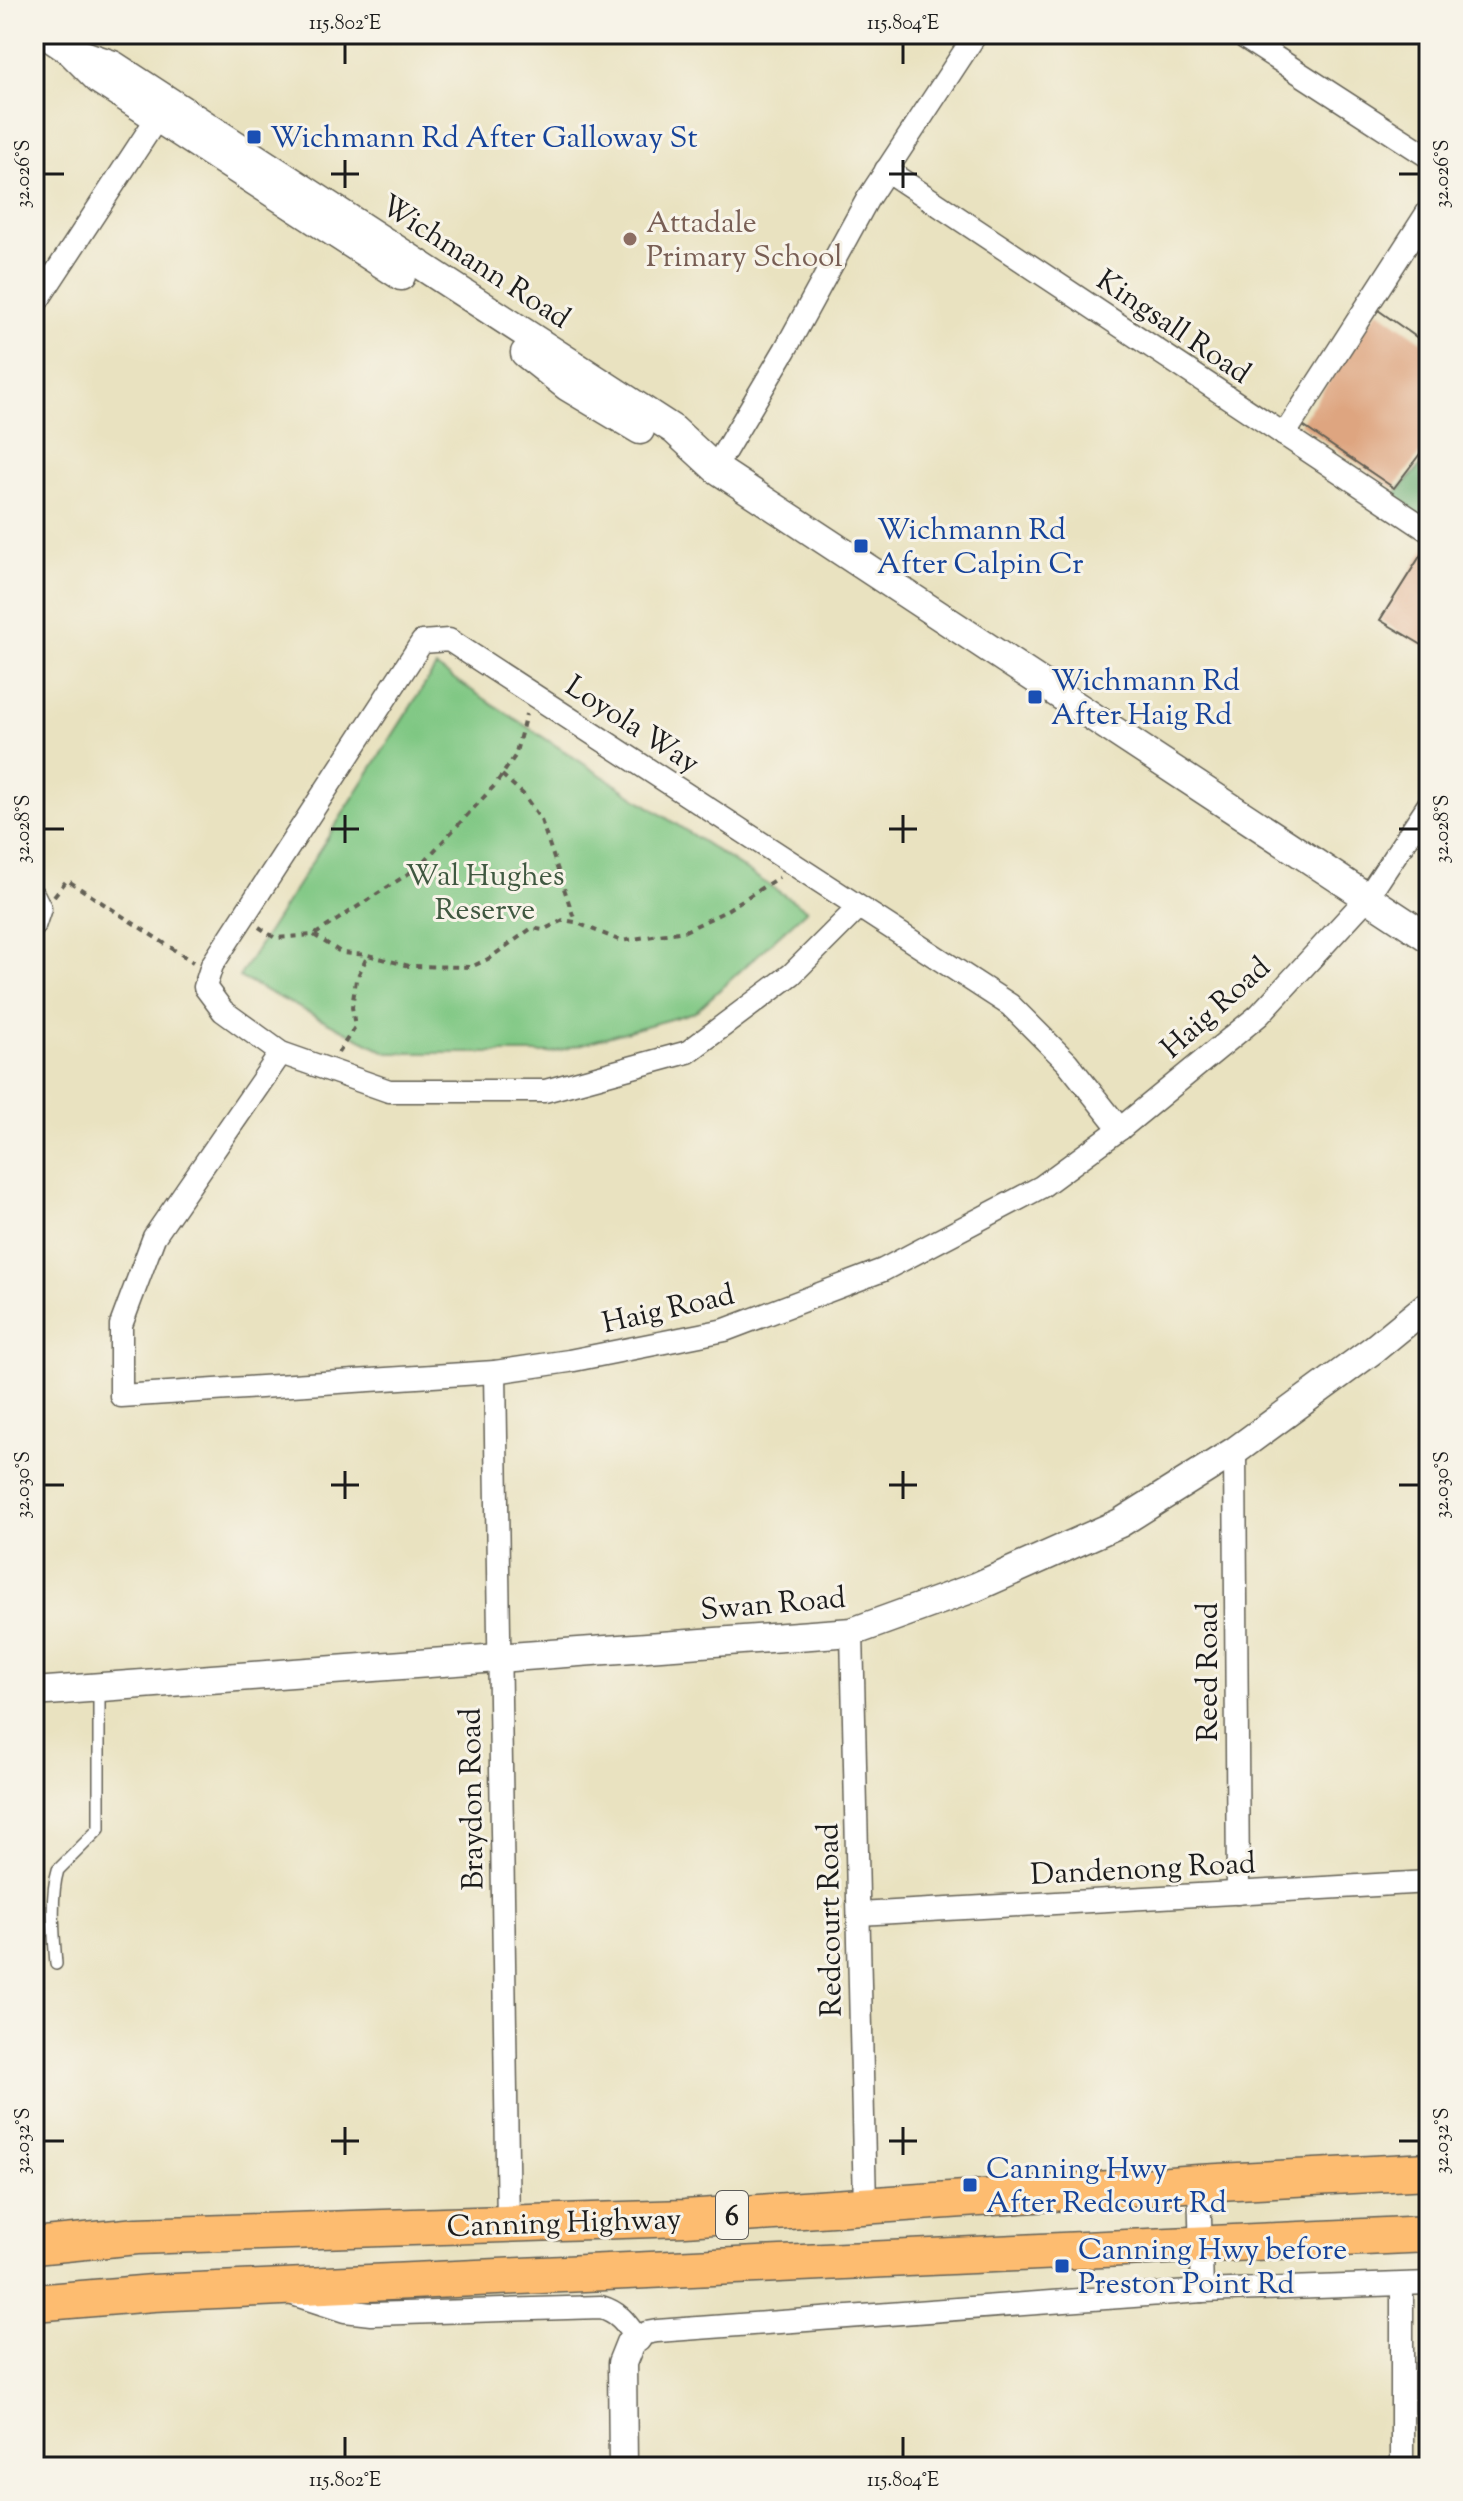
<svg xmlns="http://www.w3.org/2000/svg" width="1463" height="2501" font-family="'Sorts Mill Goudy',serif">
  <rect width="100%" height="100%" fill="#f7f3e8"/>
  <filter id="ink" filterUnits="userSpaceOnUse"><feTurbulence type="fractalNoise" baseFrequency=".0125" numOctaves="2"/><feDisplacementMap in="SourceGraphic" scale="16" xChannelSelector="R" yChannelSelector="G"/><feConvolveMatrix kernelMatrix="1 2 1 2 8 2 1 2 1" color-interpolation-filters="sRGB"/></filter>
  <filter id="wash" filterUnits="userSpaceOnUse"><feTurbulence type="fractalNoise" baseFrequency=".006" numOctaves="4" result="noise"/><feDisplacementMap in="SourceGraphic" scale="32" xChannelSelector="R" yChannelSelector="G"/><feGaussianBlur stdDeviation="1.8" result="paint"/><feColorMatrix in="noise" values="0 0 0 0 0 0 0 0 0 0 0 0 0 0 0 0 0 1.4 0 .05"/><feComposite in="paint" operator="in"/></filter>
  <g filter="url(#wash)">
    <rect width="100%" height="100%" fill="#e9e2c0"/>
    <!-- green -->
    <path fill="#7fc783" stroke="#4e7250" stroke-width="2" d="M 436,667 L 807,910 L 695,1012 L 551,1053 L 388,1053 L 239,977 Z"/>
    <!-- forest -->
    <path fill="#67ac71" stroke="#426446" stroke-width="2" d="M 1422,464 L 1429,467 L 1429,525 L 1389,500 Z"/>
    <g id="blocks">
      <!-- building -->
      <g fill="#dea580">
        <path d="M 1378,310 L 1429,346 L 1429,442 L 1394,488 L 1300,424 Z"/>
        <path d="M 1429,542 L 1429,634 L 1422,645 L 1380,620 Z"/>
      </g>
    </g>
  </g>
  <g filter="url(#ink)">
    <use href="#blocks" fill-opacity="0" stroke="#646155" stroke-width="2"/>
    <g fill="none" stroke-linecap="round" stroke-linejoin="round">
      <!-- service casing -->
      <g stroke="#646155" stroke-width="14">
        <path id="service" d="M 56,1964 C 54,1937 50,1896 58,1870 L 99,1829 L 99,1688"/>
      </g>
      <!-- minor casing -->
      <g stroke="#646155" stroke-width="25">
        <g id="minor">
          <path d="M 1239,34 L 1429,157"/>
          <path d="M 886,170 L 1429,531"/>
          <path d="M 34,306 L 165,106"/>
          <path d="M 1284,435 L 1429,210"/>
          <path d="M 715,468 L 785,350 L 867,200 L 976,34"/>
          <path d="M 34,896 L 40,908 L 34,926"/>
          <path d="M 859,907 L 792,974 L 688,1052 L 545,1091 L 389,1091 L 281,1053 L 223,1011 L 205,987 L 212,965 L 422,642 L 449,640 L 1010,1005 L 1067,1062 L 1120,1129"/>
          <path d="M 281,1053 L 154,1237 L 121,1325 L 121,1396 L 495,1372 L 569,1361 L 725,1330 L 883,1270 L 1041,1187 L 1120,1129 L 1259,1015 L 1367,898 L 1429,804"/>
          <path d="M 495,1372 L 508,2225"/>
          <path d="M 1235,1451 L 1238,1893"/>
          <path d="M 852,1632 L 865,2206"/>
          <path d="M 859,1914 L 1429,1882"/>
          <path d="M 1199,2183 L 1202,2291"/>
          <path d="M 1402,2285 L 1402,2467"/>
          <path d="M 293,2294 L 345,2311 L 371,2314 L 601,2307 C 619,2312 626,2323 637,2338 L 646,2333 L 657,2331 L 1202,2291 L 1429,2283"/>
        </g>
      </g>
      <!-- tertiary casing -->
      <g stroke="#646155" stroke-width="31">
        <g id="tertiary">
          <path d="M 45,34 L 69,50 L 99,80 L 401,276"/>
          <path d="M 69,50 L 113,65 L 674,430 L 715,468 L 1429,938"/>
          <path d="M 525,353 L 568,387 L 640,430"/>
          <path d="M 34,1692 L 852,1632 L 976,1587 L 1120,1523 L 1235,1451 L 1374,1349 L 1429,1304"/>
          <path d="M 623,2467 L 622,2363 L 630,2343 L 637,2338"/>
        </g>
      </g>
      <!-- trunk casing -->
      <g stroke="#646155" stroke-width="39">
        <g id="trunk">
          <path d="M 34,2246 L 137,2236 L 685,2218 L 1199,2183 L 1429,2171"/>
          <path d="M 34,2303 L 153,2293 L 1429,2234"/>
        </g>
      </g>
      <!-- path -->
      <g stroke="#646155" stroke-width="4" stroke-dasharray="6 6" stroke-linecap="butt">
        <path d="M 502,775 L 523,794 L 541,820 L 575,921"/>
        <path d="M 54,896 L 67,880 L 193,962"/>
        <path d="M 259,927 L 275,938 L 314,935 L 420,866 L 495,785 L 515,756 L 526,714"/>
        <path d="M 314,935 L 342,953 L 368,955 L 409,966 L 471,967 L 488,959 L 532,928 L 543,930 L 563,920 L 575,922 L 621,941 L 685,931 L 722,913 L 779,877"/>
        <path d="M 338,1053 L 355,1027 L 352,1007 L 356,980 L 368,955"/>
      </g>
      <!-- service -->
      <use href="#service" stroke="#fff" stroke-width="11"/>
      <!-- minor -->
      <use href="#minor" stroke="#fff" stroke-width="22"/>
      <!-- tertiary -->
      <use href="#tertiary" stroke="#fff" stroke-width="28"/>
      <!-- trunk -->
      <use href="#trunk" stroke="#fdbc70" stroke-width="36"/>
    </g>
  </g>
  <!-- ticks -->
  <path fill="none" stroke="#1c1c1c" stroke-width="3" d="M 345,44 L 345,64M 903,44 L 903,64M 345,160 L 345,188M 903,160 L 903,188M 44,174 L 64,174M 331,174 L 359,174M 889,174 L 917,174M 1399,174 L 1419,174M 345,815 L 345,843M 903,815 L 903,843M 44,829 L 64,829M 331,829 L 359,829M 889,829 L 917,829M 1399,829 L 1419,829M 345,1471 L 345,1499M 903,1471 L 903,1499M 44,1485 L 64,1485M 331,1485 L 359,1485M 889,1485 L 917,1485M 1399,1485 L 1419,1485M 345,2127 L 345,2155M 903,2127 L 903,2155M 44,2141 L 64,2141M 331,2141 L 359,2141M 889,2141 L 917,2141M 1399,2141 L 1419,2141M 345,2437 L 345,2457M 903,2437 L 903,2457"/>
  <!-- markers -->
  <g fill="#1a4fb4" stroke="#f7f3e8" stroke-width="3">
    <rect x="246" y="129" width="16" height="16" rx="4"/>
    <rect x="853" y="538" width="16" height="16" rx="4"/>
    <rect x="1027" y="689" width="16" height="16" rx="4"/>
    <rect x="962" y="2177" width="16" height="16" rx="4"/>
    <rect x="1054" y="2258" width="16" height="16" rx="4"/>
  </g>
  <circle fill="#8d6e63" stroke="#f7f3e8" stroke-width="3" cx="630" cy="239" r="8"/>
  <g text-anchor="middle" stroke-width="6" stroke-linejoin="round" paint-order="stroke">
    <!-- shield labels -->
    <rect fill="#f7f3e8" stroke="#5e5c59" stroke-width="2" x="716" y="2191" width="32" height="48" rx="6"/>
    <g font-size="28" font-weight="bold" fill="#1c1c1c">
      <text x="732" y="2225">6</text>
    </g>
    <!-- transit labels -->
    <g font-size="30" fill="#164399" stroke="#f7f3e8" text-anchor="start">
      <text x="270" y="147">Wichmann Rd After Galloway St</text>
      <text x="877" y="539">Wichmann Rd<tspan x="877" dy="34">After Calpin Cr</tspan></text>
      <text x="1051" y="690">Wichmann Rd<tspan x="1051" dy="34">After Haig Rd</tspan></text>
      <text x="986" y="2178">Canning Hwy<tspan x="986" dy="34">After Redcourt Rd</tspan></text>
      <text x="1078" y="2259">Canning Hwy before<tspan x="1078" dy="34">Preston Point Rd</tspan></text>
    </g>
    <!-- education labels -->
    <g font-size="30" fill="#785e54" stroke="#f7f3e8" text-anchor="start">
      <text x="646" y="232">Attadale<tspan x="646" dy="34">Primary School</tspan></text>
    </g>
    <!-- street labels -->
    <g font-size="30" fill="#1c1c1c" stroke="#f7f3e8">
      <text transform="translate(476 261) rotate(33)" y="10">Wichmann Road</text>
      <text transform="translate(1174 326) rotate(34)" y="10">Kingsall Road</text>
      <text transform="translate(633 724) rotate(33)" y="10">Loyola Way</text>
      <text transform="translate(1215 1007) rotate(-42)" y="10">Haig Road</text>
      <text transform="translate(668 1308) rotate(-13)" y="10">Haig Road</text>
      <text transform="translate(773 1603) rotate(-5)" y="10">Swan Road</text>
      <text transform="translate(1207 1672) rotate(-90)" y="10">Reed Road</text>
      <text transform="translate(471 1799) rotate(-91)" y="10">Braydon Road</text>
      <text transform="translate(1143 1868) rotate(-3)" y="10">Dandenong Road</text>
      <text transform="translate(829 1920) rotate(-91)" y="10">Redcourt Road</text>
      <text transform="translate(564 2222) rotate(-2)" y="10">Canning Highway</text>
    </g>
    <!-- park labels -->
    <g font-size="30" fill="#3f5840" stroke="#f7f3e8">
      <text x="485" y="885">Wal Hughes<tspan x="485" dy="34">Reserve</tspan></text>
    </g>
  </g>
  <!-- margin -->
  <rect width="1463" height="2501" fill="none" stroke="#f7f3e8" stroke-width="88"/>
  <rect x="44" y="44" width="1375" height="2413" fill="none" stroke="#1c1c1c" stroke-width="3"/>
  <g font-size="20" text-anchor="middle" fill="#1c1c1c">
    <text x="345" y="29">115.802°E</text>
    <text x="903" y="29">115.804°E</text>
    <text transform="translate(22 174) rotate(-90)" y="7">32.026°S</text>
    <text transform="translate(1441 174) rotate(-90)" y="7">32.026°S</text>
    <text transform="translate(22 829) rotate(-90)" y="7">32.028°S</text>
    <text transform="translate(1441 829) rotate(-90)" y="7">32.028°S</text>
    <text transform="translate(22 1485) rotate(-90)" y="7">32.030°S</text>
    <text transform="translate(1441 1485) rotate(-90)" y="7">32.030°S</text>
    <text transform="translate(22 2141) rotate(-90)" y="7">32.032°S</text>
    <text transform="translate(1441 2141) rotate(-90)" y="7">32.032°S</text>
    <text x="345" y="2486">115.802°E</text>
    <text x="903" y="2486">115.804°E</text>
  </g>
</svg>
